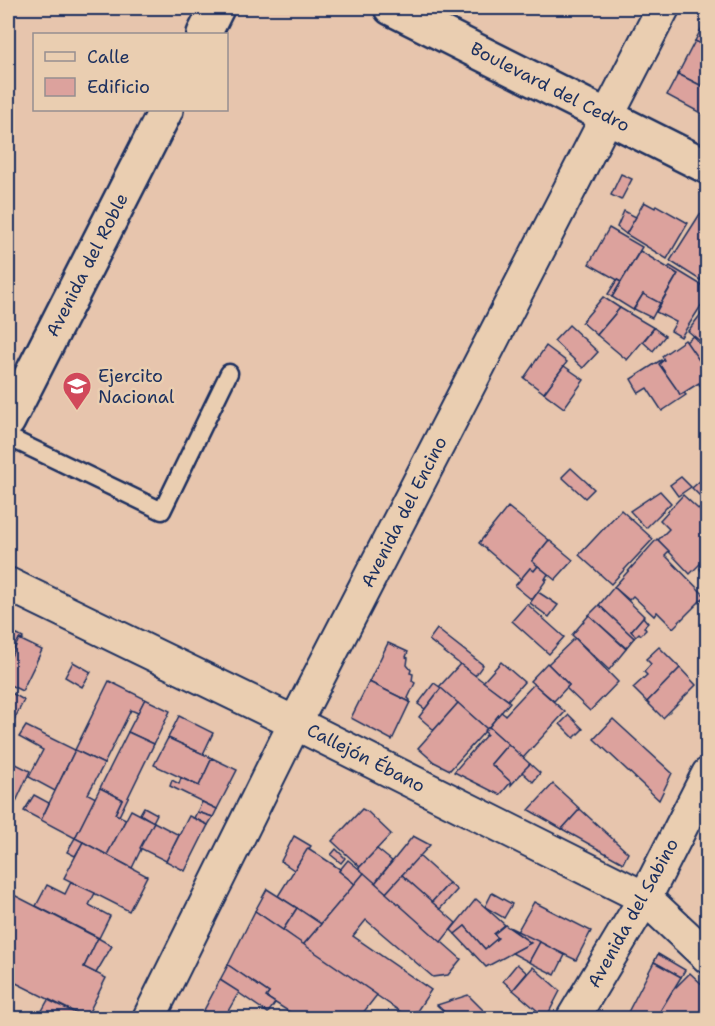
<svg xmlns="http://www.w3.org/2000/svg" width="715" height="1026" font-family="'Shantell Sans',sans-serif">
  <rect width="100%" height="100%" fill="#e7c5ad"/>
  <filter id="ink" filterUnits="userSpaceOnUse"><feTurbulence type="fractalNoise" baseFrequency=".0167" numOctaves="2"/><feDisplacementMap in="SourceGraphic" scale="12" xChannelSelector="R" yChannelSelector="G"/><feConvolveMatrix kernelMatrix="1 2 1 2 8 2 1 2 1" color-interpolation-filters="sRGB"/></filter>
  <g filter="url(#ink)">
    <!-- building -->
    <g fill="#dca29d" stroke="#1b2f5e" stroke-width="1.5">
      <path d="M 706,20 L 708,21 L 708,48 L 695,41 Z"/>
      <path d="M 695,41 L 708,48 L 708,89 L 678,74 Z"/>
      <path d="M 678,74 L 708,89 L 708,117 L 667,95 Z"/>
      <path d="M 621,174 L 632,179 L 621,200 L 611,195 Z"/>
      <path d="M 644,202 L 655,208 L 656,205 L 688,223 L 667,259 L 626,234 Z"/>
      <path d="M 624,211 L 636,217 L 626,234 L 617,227 Z"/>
      <path d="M 700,214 L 708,217 L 708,269 L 700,280 L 670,261 Z"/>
      <path d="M 609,228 L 642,247 L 621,282 L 589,264 Z"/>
      <path d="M 640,251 L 678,274 L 660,304 L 643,294 L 633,310 L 612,297 Z"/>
      <path d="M 670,266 L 708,289 L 708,295 L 681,337 L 671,331 L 676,322 L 656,312 L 678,274 L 668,268 Z"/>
      <path d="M 708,269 L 708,284 L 700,280 Z"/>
      <path d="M 617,280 L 621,282 L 612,297 L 608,294 Z"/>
      <path d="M 643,294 L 660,303 L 652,318 L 634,309 Z"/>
      <path d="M 603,297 L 620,308 L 597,335 L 582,322 Z"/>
      <path d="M 708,305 L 708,348 L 688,331 Z"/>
      <path d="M 620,308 L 654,328 L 627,360 L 597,335 Z"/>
      <path d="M 569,325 L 598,352 L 583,368 L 554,341 Z"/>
      <path d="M 654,328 L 665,336 L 653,351 L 643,342 Z"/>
      <path d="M 693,336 L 708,354 L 707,374 L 686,342 Z"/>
      <path d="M 685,340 L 708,373 L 708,381 L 700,386 L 699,383 L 680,395 L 659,364 L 664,360 L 662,356 Z"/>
      <path d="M 546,346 L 567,362 L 544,393 L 524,378 Z"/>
      <path d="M 661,360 L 662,361 L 659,364 L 678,391 L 680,395 L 684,393 L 686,395 L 662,411 L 647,388 L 639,393 L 631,379 Z"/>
      <path d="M 564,366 L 584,380 L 564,408 L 544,393 Z"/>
      <path d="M 571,468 L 594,489 L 585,498 L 562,477 Z"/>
      <path d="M 708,474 L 708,504 L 692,488 Z"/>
      <path d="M 681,477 L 691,487 L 678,496 L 670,485 Z"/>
      <path d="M 660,491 L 671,503 L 646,528 L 630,511 Z"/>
      <path d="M 683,495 L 708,518 L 708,556 L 690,574 L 658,540 L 669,529 L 660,520 Z"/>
      <path d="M 508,507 L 549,540 L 532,561 L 538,566 L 534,571 L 530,568 L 521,579 L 479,543 Z"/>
      <path d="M 621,510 L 653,539 L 611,584 L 579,555 Z"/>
      <path d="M 657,539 L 669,551 L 665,555 L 705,596 L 673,628 L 657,612 L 654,616 L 633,596 L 629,600 L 614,587 Z"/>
      <path d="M 549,540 L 573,560 L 555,580 L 532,561 Z"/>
      <path d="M 708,563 L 708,580 L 700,569 Z"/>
      <path d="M 538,566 L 548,574 L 545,579 L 547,579 L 532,600 L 515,586 L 530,568 L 534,571 Z"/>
      <path d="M 614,587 L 644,616 L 631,631 L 636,636 L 634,638 L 599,605 Z"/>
      <path d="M 538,592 L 558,605 L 549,617 L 530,603 Z"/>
      <path d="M 527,604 L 564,637 L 549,654 L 512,621 Z"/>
      <path d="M 599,605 L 634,638 L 626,648 L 589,615 Z"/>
      <path d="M 589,615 L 626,649 L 609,670 L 572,635 Z"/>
      <path d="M 643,617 L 648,623 L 644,627 L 646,630 L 641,635 L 639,633 L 636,636 L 631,631 Z"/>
      <path d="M 437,629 L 483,665 L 475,676 L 429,640 Z"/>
      <path d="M 8,630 L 23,638 L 22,640 L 19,639 L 8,663 Z"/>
      <path d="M 575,638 L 618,682 L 590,711 L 566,688 L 569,685 L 548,664 Z"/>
      <path d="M 19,639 L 42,650 L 22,691 L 8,684 L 8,663 Z"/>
      <path d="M 388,643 L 408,652 L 406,657 L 408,658 L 407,665 L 411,670 L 410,673 L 413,674 L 412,681 L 415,683 L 408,698 L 410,700 L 410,702 L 369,682 Z"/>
      <path d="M 659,647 L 680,668 L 647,702 L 633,688 L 647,675 L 644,672 L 651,664 L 646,659 Z"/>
      <path d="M 73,662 L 91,672 L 82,687 L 65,677 Z"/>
      <path d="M 501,662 L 524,682 L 508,700 L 483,682 Z"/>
      <path d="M 547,663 L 569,685 L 554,701 L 530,681 Z"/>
      <path d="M 460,664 L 510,702 L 487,729 L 439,687 Z"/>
      <path d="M 680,668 L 696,685 L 663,718 L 647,702 Z"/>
      <path d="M 109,681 L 145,699 L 138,713 L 131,710 L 104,764 L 75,750 Z"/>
      <path d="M 369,682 L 410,702 L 392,740 L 351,718 Z"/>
      <path d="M 434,683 L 441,688 L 425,709 L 418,704 Z"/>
      <path d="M 534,684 L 565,712 L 523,758 L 489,727 L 501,712 L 505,715 Z"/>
      <path d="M 441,688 L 458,703 L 434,730 L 419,717 Z"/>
      <path d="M 8,691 L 24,700 L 14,720 L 8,716 Z"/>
      <path d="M 145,699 L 170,711 L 154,744 L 128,732 Z"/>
      <path d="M 458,703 L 487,729 L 450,770 L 434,762 L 418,748 Z"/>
      <path d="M 569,715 L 583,729 L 574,738 L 560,724 Z"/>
      <path d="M 179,716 L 213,733 L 203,754 L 168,738 Z"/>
      <path d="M 613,719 L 672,773 L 659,800 L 594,739 Z"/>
      <path d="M 26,726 L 75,750 L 55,791 L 29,777 L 43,750 L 19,737 Z"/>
      <path d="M 489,727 L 508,744 L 491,764 L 511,782 L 500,795 L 454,772 L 487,734 L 484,731 Z"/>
      <path d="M 128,732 L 154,744 L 119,816 L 115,814 L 122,799 L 100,788 Z"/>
      <path d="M 168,738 L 212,758 L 199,786 L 154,765 Z"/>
      <path d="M 508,744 L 530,764 L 511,785 L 511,782 L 491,764 Z"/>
      <path d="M 75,750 L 104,764 L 88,794 L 96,798 L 75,838 L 41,820 Z"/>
      <path d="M 212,758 L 237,770 L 217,809 L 170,786 L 172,780 L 179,784 L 181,778 L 199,786 Z"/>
      <path d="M 8,760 L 30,771 L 14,806 L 8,803 Z"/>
      <path d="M 530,764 L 540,773 L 533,782 L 522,772 Z"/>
      <path d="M 553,784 L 580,809 L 562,829 L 529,810 Z"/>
      <path d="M 100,788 L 122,799 L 115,814 L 126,819 L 107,855 L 75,838 Z"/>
      <path d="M 34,795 L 49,803 L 41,820 L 24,811 Z"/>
      <path d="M 202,802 L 217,809 L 213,817 L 197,812 Z"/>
      <path d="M 144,807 L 157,814 L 153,822 L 140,814 Z"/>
      <path d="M 362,809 L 368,812 L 391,834 L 360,867 L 332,841 Z"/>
      <path d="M 580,809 L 628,853 L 623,863 L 562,829 Z"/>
      <path d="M 131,810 L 154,822 L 132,868 L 107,855 Z"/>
      <path d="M 197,812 L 213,817 L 208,825 L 194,818 Z"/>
      <path d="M 189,816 L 208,825 L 185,871 L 166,861 Z"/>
      <path d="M 154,822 L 179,835 L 166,861 L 140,848 Z"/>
      <path d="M 294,836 L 311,846 L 294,870 L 281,861 Z"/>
      <path d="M 413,836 L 430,845 L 386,893 L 375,883 Z"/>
      <path d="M 75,838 L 83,842 L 75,856 L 67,852 Z"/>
      <path d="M 83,842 L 147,876 L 129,911 L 64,878 Z"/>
      <path d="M 308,848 L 340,869 L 339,871 L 355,884 L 321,924 L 278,896 Z"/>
      <path d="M 336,849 L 345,858 L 341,863 L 331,855 Z"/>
      <path d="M 377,849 L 392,861 L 375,883 L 358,869 Z"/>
      <path d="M 419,856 L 449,883 L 432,902 L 402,875 Z"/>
      <path d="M 348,860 L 364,873 L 355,884 L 339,871 Z"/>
      <path d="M 364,873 L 461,959 L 448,975 L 433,977 L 366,920 L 353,936 L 431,990 L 417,1011 L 404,1014 L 303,945 Z"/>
      <path d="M 402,875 L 456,923 L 441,942 L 386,893 Z"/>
      <path d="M 71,882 L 95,893 L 89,905 L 110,916 L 99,938 L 36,906 L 47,885 L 65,894 Z"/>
      <path d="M 449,883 L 457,890 L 440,909 L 432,902 Z"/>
      <path d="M 267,889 L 297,908 L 283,930 L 255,911 Z"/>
      <path d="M 8,892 L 98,938 L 84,967 L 106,978 L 86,1018 L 8,979 Z"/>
      <path d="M 492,893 L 512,904 L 504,918 L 485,907 Z"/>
      <path d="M 476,899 L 505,925 L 494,934 L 498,938 L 485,949 L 465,926 L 455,934 L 451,930 Z"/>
      <path d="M 534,902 L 591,931 L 576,960 L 517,932 Z"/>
      <path d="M 297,908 L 321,924 L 303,945 L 283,930 Z"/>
      <path d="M 255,911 L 377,995 L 359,1018 L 310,1018 L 306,1016 L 304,1018 L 299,1018 L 266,997 L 269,993 L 228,965 Z"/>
      <path d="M 505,925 L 531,943 L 486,967 L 455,934 L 465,926 L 485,949 L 498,938 L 494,934 Z"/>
      <path d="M 509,927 L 540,942 L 529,962 L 512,953 L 531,943 Z"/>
      <path d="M 98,938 L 112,946 L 96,973 L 84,967 Z"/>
      <path d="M 540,942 L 565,955 L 555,975 L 529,962 Z"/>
      <path d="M 658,954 L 685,970 L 681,977 L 654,962 Z"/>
      <path d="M 654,962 L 681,977 L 656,1018 L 625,1018 Z"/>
      <path d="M 517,964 L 527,973 L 513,990 L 503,981 Z"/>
      <path d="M 228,965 L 269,993 L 266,997 L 275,1003 L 268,1013 L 220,980 Z"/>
      <path d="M 533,967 L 560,991 L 546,1018 L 513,990 Z"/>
      <path d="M 690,973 L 708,990 L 708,1018 L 656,1018 L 673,990 Z"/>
      <path d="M 220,980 L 239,992 L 224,1018 L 210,1018 L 202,1014 Z"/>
      <path d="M 8,991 L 14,995 L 8,1005 Z"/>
      <path d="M 468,995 L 491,1018 L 451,1018 L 437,1005 Z"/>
      <path d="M 48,1000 L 86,1018 L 38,1018 Z"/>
    </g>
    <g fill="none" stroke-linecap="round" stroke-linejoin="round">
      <!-- service casing -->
      <g stroke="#1b2f5e" stroke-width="21">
        <path id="service" d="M 8,437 L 162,511 L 229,373"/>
      </g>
      <!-- minor casing -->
      <g stroke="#1b2f5e" stroke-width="36">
        <g id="minor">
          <path d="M 8,584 L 295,723 L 645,898 L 708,957"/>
          <path d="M 149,1018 L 295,723 L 663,8"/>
          <path d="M 573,1018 L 645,898 L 708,774"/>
        </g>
      </g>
      <!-- tertiary casing -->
      <g stroke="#1b2f5e" stroke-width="38">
        <g id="tertiary">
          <path d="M 391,8 L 708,167"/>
          <path d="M 204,34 L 217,8"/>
          <path d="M 8,421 L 166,110"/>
        </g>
      </g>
      <!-- service -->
      <use href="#service" stroke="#eaceb1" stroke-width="16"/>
      <!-- minor -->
      <use href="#minor" stroke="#eaceb1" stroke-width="32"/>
      <!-- tertiary -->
      <use href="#tertiary" stroke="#eaceb1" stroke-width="33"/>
    </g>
  </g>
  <!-- icons -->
  <defs>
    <g id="school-pin" transform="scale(1.5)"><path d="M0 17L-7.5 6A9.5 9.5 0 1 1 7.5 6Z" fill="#d1495b" stroke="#eaceb1"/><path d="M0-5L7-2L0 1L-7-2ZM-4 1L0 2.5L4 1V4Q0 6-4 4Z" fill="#fff"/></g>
  </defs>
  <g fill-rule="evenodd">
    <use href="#school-pin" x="77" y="386"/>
  </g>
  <g text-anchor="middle" stroke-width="5" stroke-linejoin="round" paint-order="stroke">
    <!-- street labels -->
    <g font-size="18" fill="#1b2f5e" stroke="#eaceb1">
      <text transform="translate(550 87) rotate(27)" y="6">Boulevard del Cedro</text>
      <text transform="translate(87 265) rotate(-63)" y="6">Avenida del Roble</text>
      <text transform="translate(404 512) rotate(-63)" y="6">Avenida del Encino</text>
      <text transform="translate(366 758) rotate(27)" y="6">Callejón Ébano</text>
      <text transform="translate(633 913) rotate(-61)" y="6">Avenida del Sabino</text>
    </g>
    <!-- poi labels -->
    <g font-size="18" fill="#1b2f5e" stroke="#eaceb1" text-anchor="start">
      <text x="98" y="382">Ejercito<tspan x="98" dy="21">Nacional</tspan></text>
    </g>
  </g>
  <!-- margin -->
  <rect width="715" height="1026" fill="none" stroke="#eaceb1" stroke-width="30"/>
  <rect x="15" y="15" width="685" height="996" fill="none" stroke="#1b2f5e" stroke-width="2" filter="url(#ink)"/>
  <!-- legend -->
  <rect x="33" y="33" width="195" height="78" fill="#eaceb1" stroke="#978e90" stroke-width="1.5"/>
  <rect x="45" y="52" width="30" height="9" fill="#eaceb1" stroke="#978e90" stroke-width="1.5"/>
  <text x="87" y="63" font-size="18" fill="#1b2f5e">Calle</text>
  <rect x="45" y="78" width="30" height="18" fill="#dca29d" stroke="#978e90" stroke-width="1.5"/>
  <text x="87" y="93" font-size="18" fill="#1b2f5e">Edificio</text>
</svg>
